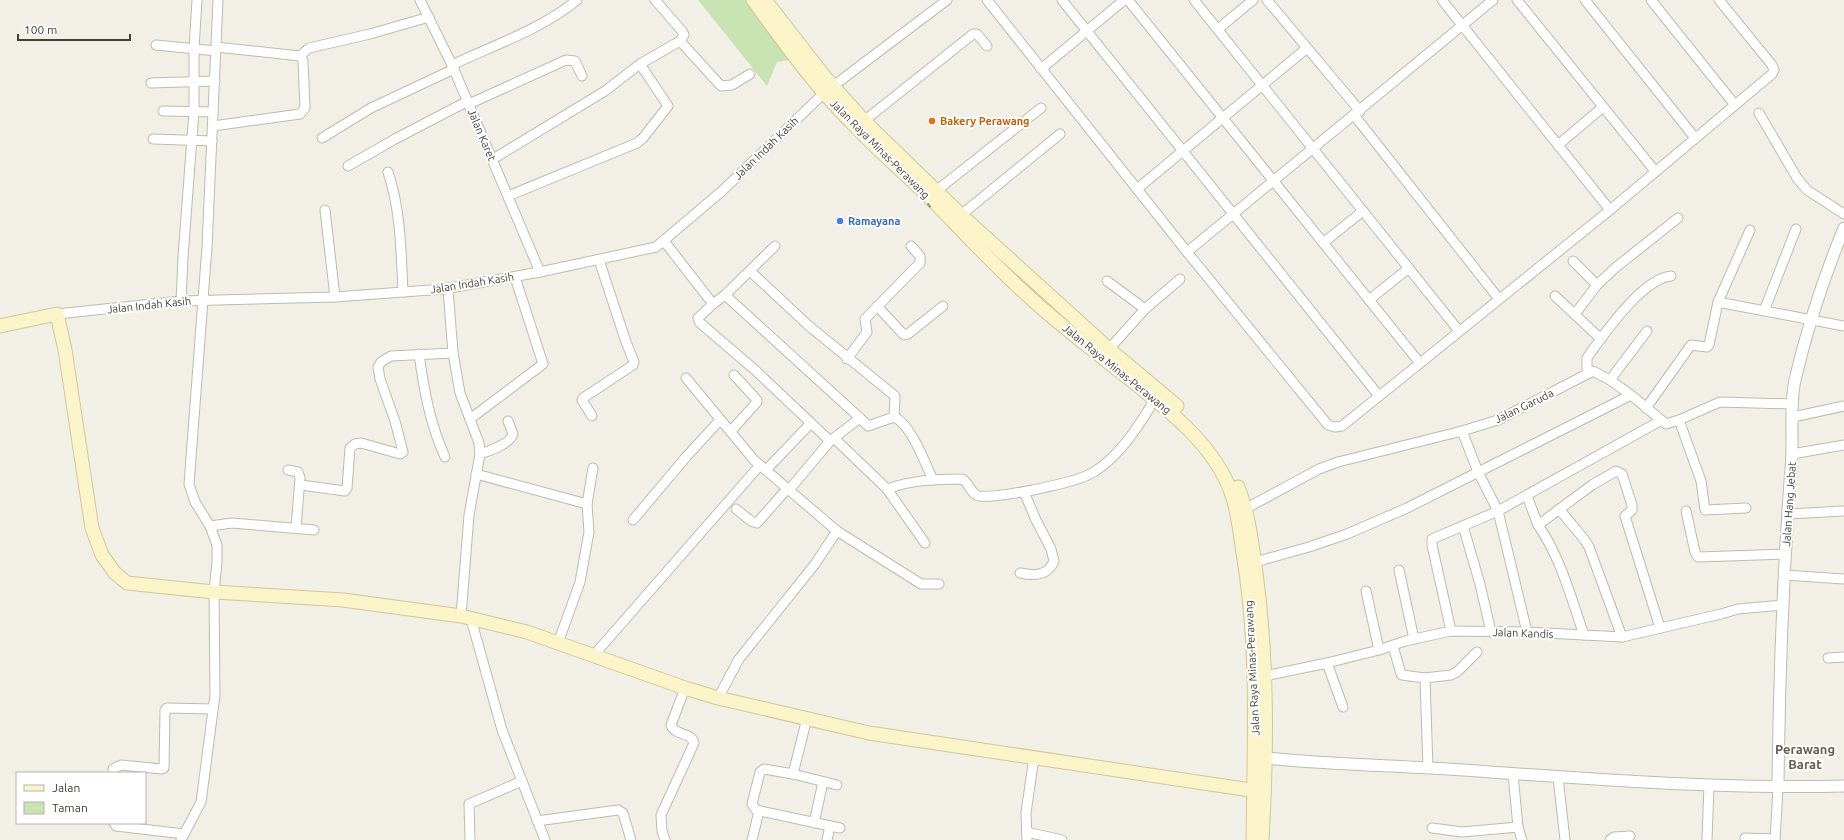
<svg xmlns="http://www.w3.org/2000/svg" width="1844" height="840" font-family="Ubuntu,sans-serif">
  <rect width="100%" height="100%" fill="#f2f0e6"/>
  <!-- green -->
  <path fill="#c7e3b2" d="M 698,0 L 755,0 L 800,58 L 777,62 L 767,86 Z"/>
  <g fill="none" stroke-linecap="round" stroke-linejoin="round">
    <!-- minor casing -->
    <g stroke="#bfbbac" stroke-width="11">
      <g id="minor">
        <path d="M 420,0 L 452,65 L 540,272"/>
        <path d="M 987,0 L 1187,252 L 1328,425 L 1335,427 L 1342,426 L 1610,210 L 1772,74 L 1774,70 L 1772,65 L 1719,0"/>
        <path d="M 1062,0 L 1379,396"/>
        <path d="M 1128,0 L 1419,362"/>
        <path d="M 1194,0 L 1459,331"/>
        <path d="M 1267,0 L 1360,111"/>
        <path d="M 1442,0 L 1610,210"/>
        <path d="M 1517,0 L 1655,171"/>
        <path d="M 1585,0 L 1695,138"/>
        <path d="M 1651,0 L 1735,105"/>
        <path d="M 1218,29 L 1253,0"/>
        <path d="M 680,41 L 721,86 L 732,85 L 750,74"/>
        <path d="M 156,45 L 216,51"/>
        <path d="M 216,47 L 300,56 L 309,48 L 370,34 L 429,17"/>
        <path d="M 452,65 C 494,45 542,29 577,0"/>
        <path d="M 1041,69 L 1124,0"/>
        <path d="M 151,83 L 215,81"/>
        <path d="M 469,104 L 566,60 L 575,61 L 582,76"/>
        <path d="M 163,111 L 213,112"/>
        <path d="M 1759,113 L 1797,178 L 1807,190 L 1844,214"/>
        <path d="M 1354,115 L 1499,299"/>
        <path d="M 864,121 L 973,34 L 977,34 L 987,46"/>
        <path d="M 213,126 L 300,114 L 305,108 L 303,61 L 300,56"/>
        <path d="M 322,138 L 371,108 L 454,69"/>
        <path d="M 153,139 L 212,141"/>
        <path d="M 1558,145 L 1603,107"/>
        <path d="M 493,159 L 605,91 L 640,64 L 680,41 L 684,35 L 682,31 L 655,0"/>
        <path d="M 348,166 L 395,139 L 468,101"/>
        <path d="M 388,172 C 401,211 401,252 403,292"/>
        <path d="M 1137,189 L 1307,48"/>
        <path d="M 936,191 L 1041,108"/>
        <path d="M 508,196 L 637,143 L 643,138 L 668,106 L 640,64"/>
        <path d="M 325,210 L 335,297"/>
        <path d="M 961,215 L 1060,134"/>
        <path d="M 1750,230 L 1718,302 L 1844,326"/>
        <path d="M 664,241 L 713,304 L 725,295 L 860,418 L 830,441 L 789,490"/>
        <path d="M 1323,243 L 1363,211"/>
        <path d="M 1187,252 L 1493,0"/>
        <path d="M 1573,261 L 1597,285"/>
        <path d="M 750,271 L 809,326 L 895,396 L 894,417 L 868,426 L 860,418"/>
        <path d="M 1107,281 L 1145,309"/>
        <path d="M 448,289 L 453,353 L 460,393 L 479,443 L 480,454 L 469,515 L 461,616"/>
        <path d="M 725,295 L 775,246"/>
        <path d="M 1555,296 L 1601,339"/>
        <path d="M 1369,300 L 1409,268"/>
        <path d="M 181,301 L 183,257 L 194,111 L 194,49 L 197,0"/>
        <path d="M 713,304 L 698,318 L 699,322 L 755,370 L 830,441"/>
        <path d="M 877,306 L 904,335 L 908,334 L 943,306"/>
        <path d="M 1764,311 L 1796,229"/>
        <path d="M 57,314 L 181,301 L 335,297 L 444,289 L 540,272 L 656,247 L 722,191 L 824,93 L 947,0"/>
        <path d="M 1575,314 L 1597,285 L 1615,268 L 1678,218"/>
        <path d="M 1109,349 L 1145,309 L 1180,279"/>
        <path d="M 419,354 C 424,390 430,424 445,457"/>
        <path d="M 847,359 L 867,332 L 865,319 L 920,263 L 920,256 L 911,246"/>
        <path d="M 1587,373 L 1587,358 L 1591,352 C 1608,329 1643,279 1671,276"/>
        <path d="M 686,378 L 754,460 L 837,531 L 815,564 L 739,659 L 718,698"/>
        <path d="M 1610,380 L 1647,331"/>
        <path d="M 1646,408 L 1691,345 L 1707,347 L 1709,345 L 1718,302"/>
        <path d="M 592,416 L 582,400 L 583,398 L 633,365 L 634,362 L 626,342 L 599,260"/>
        <path d="M 894,417 C 911,424 925,463 933,480"/>
        <path d="M 1793,417 L 1844,406"/>
        <path d="M 470,419 L 543,364 L 515,277"/>
        <path d="M 1679,420 L 1701,481 L 1705,510 L 1746,508"/>
        <path d="M 731,431 L 757,402 L 757,400 L 734,375"/>
        <path d="M 1462,431 L 1478,472 L 1498,511 L 1527,632"/>
        <path d="M 834,438 L 887,489"/>
        <path d="M 480,454 C 489,451 510,444 513,434 L 508,421"/>
        <path d="M 1792,454 L 1844,445"/>
        <path d="M 288,470 L 298,472 L 300,478 L 296,528"/>
        <path d="M 766,470 L 811,423"/>
        <path d="M 476,474 L 587,504"/>
        <path d="M 301,485 L 345,491 L 347,488 L 350,448 L 355,444 L 361,443 L 400,454 L 403,452 L 395,421 L 380,379 L 378,367 L 381,362 L 391,356 L 453,353"/>
        <path d="M 1527,496 L 1538,525"/>
        <path d="M 736,509 L 751,521 L 757,523 L 787,489"/>
        <path d="M 1245,509 L 1319,469 L 1338,462 L 1462,431 L 1498,420 L 1593,371 L 1610,380 L 1631,395 L 1666,424 L 1679,420 L 1720,402 L 1793,404"/>
        <path d="M 1559,509 L 1584,539 L 1589,547 L 1622,637"/>
        <path d="M 1686,511 L 1695,552 L 1698,557 L 1785,554"/>
        <path d="M 1788,514 L 1844,511"/>
        <path d="M 633,520 L 686,457 L 720,420"/>
        <path d="M 210,526 L 232,523 L 314,530"/>
        <path d="M 1463,526 L 1480,584 L 1491,632"/>
        <path d="M 837,531 L 921,584 L 939,584"/>
        <path d="M 925,543 L 887,489 C 912,480 936,479 962,479 C 970,483 970,494 979,496 C 991,498 1021,492 1033,490 C 1051,486 1069,483 1086,476 C 1116,463 1142,422 1157,395"/>
        <path d="M 1255,562 L 1309,547 L 1347,534 L 1407,508 L 1631,395"/>
        <path d="M 1399,570 L 1414,639"/>
        <path d="M 1020,573 C 1034,576 1048,576 1054,561 L 1051,549 L 1036,520 L 1024,492"/>
        <path d="M 1784,575 L 1844,579"/>
        <path d="M 1366,591 L 1379,650"/>
        <path d="M 471,619 L 502,730 L 545,840"/>
        <path d="M 1451,631 L 1432,545 L 1432,539 L 1498,511 L 1660,421"/>
        <path d="M 1584,635 C 1571,598 1561,558 1538,525 L 1592,485 L 1616,471 L 1622,474 L 1632,505 L 1632,510 L 1625,516 L 1660,628"/>
        <path d="M 558,643 L 580,582 L 589,532 L 587,504 L 593,468"/>
        <path d="M 1393,646 L 1401,674 L 1402,675 L 1425,678 L 1428,768"/>
        <path d="M 594,655 L 760,465"/>
        <path d="M 1828,658 L 1844,657"/>
        <path d="M 1327,663 L 1343,707"/>
        <path d="M 1265,676 L 1327,663 L 1379,650 L 1405,641 L 1451,631 L 1527,632 L 1622,637 L 1721,614 L 1738,609 L 1782,605"/>
        <path d="M 1425,678 L 1451,675 L 1457,672 L 1477,652"/>
        <path d="M 807,718 L 793,774 L 764,769 L 760,772 L 752,804 L 756,810 L 840,828"/>
        <path d="M 113,773 L 113,769 L 121,765 L 162,769 L 164,768 L 165,710 L 167,708 L 213,709"/>
        <path d="M 793,774 L 837,785"/>
        <path d="M 1513,774 L 1518,827"/>
        <path d="M 1558,777 L 1565,840"/>
        <path d="M 537,821 L 618,810 L 623,813 L 631,840"/>
        <path d="M 114,823 L 116,826 L 184,834"/>
        <path d="M 814,823 L 823,782"/>
        <path d="M 1432,828 L 1462,832 L 1518,827 L 1522,840"/>
        <path d="M 1027,832 L 1062,840"/>
        <path d="M 1745,838 L 1775,839"/>
        <path d="M 181,840 L 201,802 L 215,695 L 214,592 L 217,562 L 217,545 L 210,526 L 195,502 L 189,484 L 207,247 L 218,0"/>
        <path d="M 470,840 L 469,804 L 522,781"/>
        <path d="M 665,840 L 662,831 L 661,815 L 694,743 C 692,732 675,736 671,725 L 685,688"/>
        <path d="M 752,840 L 759,811"/>
        <path d="M 827,840 L 830,826"/>
        <path d="M 1027,840 L 1026,813 L 1034,757"/>
        <path d="M 1610,840 L 1614,837 L 1630,836"/>
        <path d="M 1707,840 L 1709,785"/>
        <path d="M 1775,840 L 1778,788"/>
      </g>
    </g>
    <!-- tertiary casing -->
    <g stroke="#bfbbac" stroke-width="13">
      <g id="tertiary">
        <path d="M 1257,757 C 1326,765 1395,765 1463,770 C 1590,779 1717,789 1844,786"/>
        <path d="M 1778,788 C 1779,681 1783,574 1791,468 C 1794,439 1789,408 1795,380 C 1807,328 1824,277 1844,228"/>
      </g>
    </g>
    <!-- secondary casing -->
    <g stroke="#cec799" stroke-width="15">
      <g id="secondary">
        <path d="M 753,0 C 784,42 814,85 851,122 C 876,149 904,172 930,198 C 962,230 993,264 1026,294 C 1058,324 1093,350 1127,377 C 1166,408 1213,443 1231,492 C 1238,511 1240,533 1243,553 C 1259,648 1254,744 1253,840"/>
        <path d="M 765,0 L 825,77 L 865,122 L 961,215 L 1109,349 L 1177,406"/>
        <path d="M 0,326 L 57,314 L 65,350 L 92,528 L 102,555 L 115,573 L 127,583 L 214,592 L 343,600 L 461,616 L 527,632 L 685,688 L 718,698 L 869,733 L 1264,792"/>
        <path d="M 1238,487 C 1249,514 1252,545 1256,573 C 1268,663 1267,750 1262,840"/>
      </g>
    </g>
    <!-- minor -->
    <use href="#minor" stroke="#fff" stroke-width="9"/>
    <!-- tertiary -->
    <use href="#tertiary" stroke="#fff" stroke-width="11"/>
    <!-- secondary -->
    <use href="#secondary" stroke="#faf4c8" stroke-width="13"/>
    <!-- rail -->
    <path stroke="#959595" stroke-width="2" stroke-dasharray="5 5" stroke-linecap="butt" d="M 910,179 L 931,208"/>
  </g>
  <!-- markers -->
  <circle fill="#e8710a" stroke="#fff" stroke-width="1.5" cx="932" cy="121" r="4"/>
  <circle fill="#3f7fe0" stroke="#fff" stroke-width="1.5" cx="840" cy="221" r="4"/>
  <g text-anchor="middle" stroke-width="4" stroke-linejoin="round" paint-order="stroke">
    <!-- food labels -->
    <g font-size="11" font-weight="bold" fill="#c56008" stroke="#fff" text-anchor="start">
      <text x="940" y="125">Bakery Perawang</text>
    </g>
    <!-- street labels -->
    <g font-size="11" fill="#444036" stroke="#fff">
      <text transform="translate(482 135) rotate(67)" y="4">Jalan Karet</text>
      <text transform="translate(766 148) rotate(-44)" y="4">Jalan Indah Kasih</text>
      <text transform="translate(880 149) rotate(45)" y="4">Jalan Raya Minas-Perawang</text>
      <text transform="translate(472 283) rotate(-9)" y="4">Jalan Indah Kasih</text>
      <text transform="translate(149 305) rotate(-6)" y="4">Jalan Indah Kasih</text>
      <text transform="translate(1117 369) rotate(39)" y="4">Jalan Raya Minas-Perawang</text>
      <text transform="translate(1524 406) rotate(-26)" y="4">Jalan Garuda</text>
      <text transform="translate(1789 504) rotate(-86)" y="4">Jalan Hang Jebat</text>
      <text transform="translate(1523 633) rotate(2)" y="4">Jalan Kandis</text>
      <text transform="translate(1252 668) rotate(-93)" y="4">Jalan Raya Minas-Perawang</text>
    </g>
    <!-- shop labels -->
    <g font-size="11" font-weight="bold" fill="#366cbe" stroke="#fff" text-anchor="start">
      <text x="848" y="225">Ramayana</text>
    </g>
    <!-- quarter labels -->
    <g font-size="13" font-weight="bold" fill="#665f4e" stroke="#fff">
      <text x="1805" y="754">Perawang<tspan x="1805" dy="15">Barat</tspan></text>
    </g>
  </g>
  <!-- legend -->
  <rect x="16" y="772" width="130" height="52" fill="#ffffff" stroke="#b4b3af"/>
  <rect x="24" y="785" width="20" height="6" fill="#faf4c8" stroke="#b4b3af"/>
  <text x="52" y="792" font-size="12" fill="#444036">Jalan</text>
  <rect x="24" y="802" width="20" height="12" fill="#c7e3b2" stroke="#b4b3af"/>
  <text x="52" y="812" font-size="12" fill="#444036">Taman</text>
  <!-- scale -->
  <path d="M18 34v6h112v-6" fill="none" stroke="#444036" stroke-width="2"/>
  <text x="24" y="34" font-size="12" fill="#444036" stroke="#ffffff" stroke-width="3" paint-order="stroke">100 m</text>
</svg>
